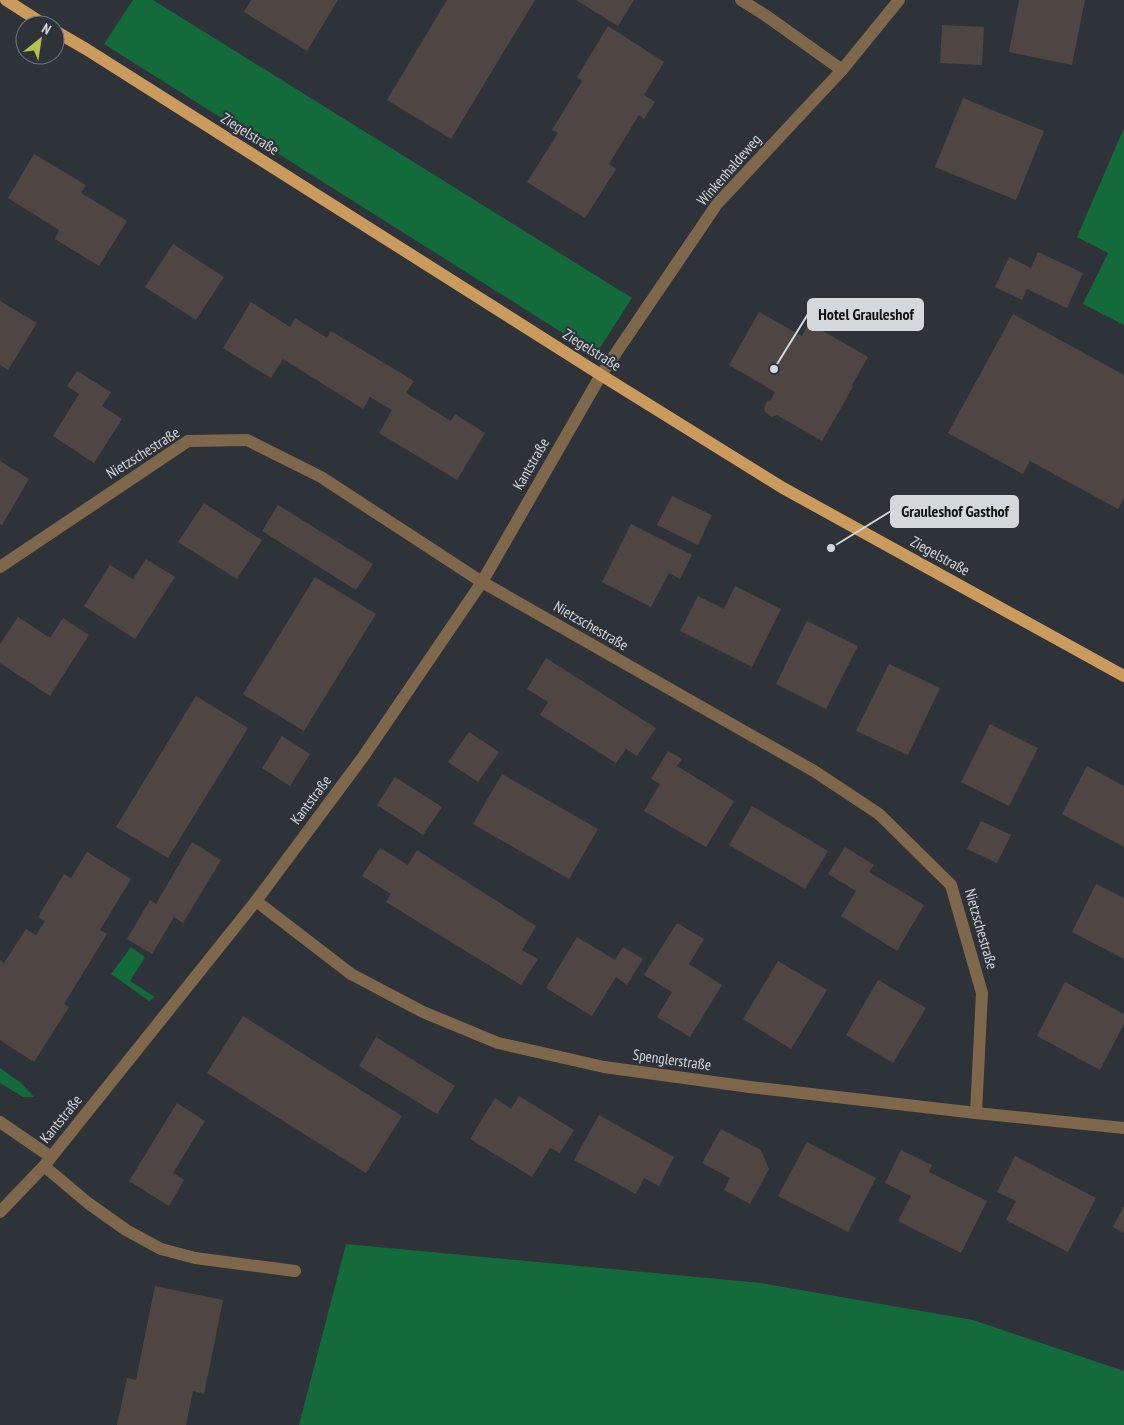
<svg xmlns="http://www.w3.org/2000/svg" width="1124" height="1425" font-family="'PT Sans Narrow',sans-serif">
  <rect width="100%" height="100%" fill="#2e3339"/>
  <!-- green -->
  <g fill="#136a3b">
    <path d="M 133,0 L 153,0 L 632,298 L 596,354 L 104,44 Z"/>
    <path d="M 1124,128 L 1124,325 L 1083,304 L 1108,253 L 1077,237 Z"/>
    <path d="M 131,947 L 145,957 L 130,981 L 155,997 L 149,1001 L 111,974 Z"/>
    <path d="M 0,1068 L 21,1083 L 34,1097 L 23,1097 L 0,1083 Z"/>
    <path d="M 346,1244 L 761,1283 L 973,1320 L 1124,1371 L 1124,1425 L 299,1425 Z"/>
  </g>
  <!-- building -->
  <g fill="#4f4643">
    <path d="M 251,0 L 338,0 L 307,51 L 244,12 Z"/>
    <path d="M 447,0 L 535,0 L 451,139 L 387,100 Z"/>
    <path d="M 576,0 L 634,0 L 618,26 Z"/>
    <path d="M 1019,0 L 1085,0 L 1072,65 L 1009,52 Z"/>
    <path d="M 942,25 L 984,27 L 982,65 L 940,63 Z"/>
    <path d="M 608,26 L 664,62 L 644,95 L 655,102 L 644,119 L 639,115 L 609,164 L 616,169 L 585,218 L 527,182 L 558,133 L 552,130 L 582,81 L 577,77 Z"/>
    <path d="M 963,98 L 1044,131 L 1016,200 L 935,167 Z"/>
    <path d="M 34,154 L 86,185 L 81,193 L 127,221 L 99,266 L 55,239 L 59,230 L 8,198 Z"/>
    <path d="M 173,244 L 224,277 L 196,320 L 145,287 Z"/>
    <path d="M 1038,252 L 1083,273 L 1067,308 L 1027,289 L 1022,300 L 995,287 L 1009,257 L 1031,268 Z"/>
    <path d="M 0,301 L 37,323 L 8,370 L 0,365 Z"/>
    <path d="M 251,302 L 290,327 L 295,318 L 327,338 L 331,331 L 414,381 L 406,393 L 451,421 L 455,414 L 485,433 L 457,480 L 379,433 L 392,410 L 370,397 L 363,409 L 283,359 L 271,378 L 223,348 Z"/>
    <path d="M 759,312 L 802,336 L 809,323 L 868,357 L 852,385 L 853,387 L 822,441 L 777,415 L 772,417 L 765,412 L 764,408 L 767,401 L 771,400 L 775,392 L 729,365 Z"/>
    <path d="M 1013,314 L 1124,375 L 1124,498 L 1118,509 L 1030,461 L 1023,474 L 948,433 Z"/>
    <path d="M 77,371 L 111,392 L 102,406 L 122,419 L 94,463 L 53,436 L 79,394 L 67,386 Z"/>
    <path d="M 0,461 L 29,479 L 2,525 L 0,524 Z"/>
    <path d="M 672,496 L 712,515 L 698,545 L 657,525 Z"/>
    <path d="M 204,503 L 262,540 L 237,579 L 178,542 Z"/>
    <path d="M 278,505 L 373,564 L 356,590 L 262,531 Z"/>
    <path d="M 631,524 L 692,555 L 680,579 L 669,573 L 651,607 L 602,582 Z"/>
    <path d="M 146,559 L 175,577 L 135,639 L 84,606 L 110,565 L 133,579 Z"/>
    <path d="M 315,577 L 376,614 L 304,731 L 243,694 Z"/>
    <path d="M 735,586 L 781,609 L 752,667 L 680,631 L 698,596 L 724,609 Z"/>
    <path d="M 18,617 L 50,638 L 63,618 L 89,635 L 50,696 L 0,663 L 0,644 Z"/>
    <path d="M 807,621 L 858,646 L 826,709 L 776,684 Z"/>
    <path d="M 546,658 L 656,728 L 637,756 L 626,749 L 616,763 L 540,715 L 548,702 L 527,689 Z"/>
    <path d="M 889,664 L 940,688 L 908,755 L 856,731 Z"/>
    <path d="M 196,696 L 248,728 L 168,858 L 116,827 Z"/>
    <path d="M 990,724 L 1038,748 L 1009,806 L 961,782 Z"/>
    <path d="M 469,732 L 499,752 L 478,782 L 448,762 Z"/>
    <path d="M 282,736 L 310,754 L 290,786 L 262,768 Z"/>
    <path d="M 668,751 L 682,759 L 677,766 L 734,801 L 706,847 L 644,811 L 660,784 L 651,779 Z"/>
    <path d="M 1087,766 L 1124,786 L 1124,847 L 1062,814 Z"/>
    <path d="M 502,774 L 598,829 L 569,879 L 473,824 Z"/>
    <path d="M 395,777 L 442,807 L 423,835 L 377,805 Z"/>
    <path d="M 752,806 L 828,851 L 805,889 L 729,845 Z"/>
    <path d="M 981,821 L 1011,835 L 997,863 L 967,849 Z"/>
    <path d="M 192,842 L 221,860 L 183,923 L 174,917 L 152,954 L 127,939 L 150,900 L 156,904 Z"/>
    <path d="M 845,847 L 874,865 L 869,872 L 924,905 L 897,951 L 841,916 L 856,891 L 828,874 Z"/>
    <path d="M 380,848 L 408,865 L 417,850 L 536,926 L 522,950 L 538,959 L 521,985 L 386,902 L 391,894 L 362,876 Z"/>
    <path d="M 87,852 L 131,879 L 100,930 L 107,934 L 64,1004 L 69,1007 L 34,1062 L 0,1040 L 0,960 L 4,963 L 26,929 L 36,935 L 45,921 L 38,917 L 64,874 L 71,878 Z"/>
    <path d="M 1096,884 L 1124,898 L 1124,959 L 1072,932 Z"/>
    <path d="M 677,923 L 704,939 L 689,964 L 722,985 L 690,1037 L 657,1017 L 672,992 L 644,975 Z"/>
    <path d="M 577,937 L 615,960 L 623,947 L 643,959 L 627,985 L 616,977 L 592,1016 L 546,988 Z"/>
    <path d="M 778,961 L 827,990 L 791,1049 L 743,1019 Z"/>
    <path d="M 878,980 L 926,1008 L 893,1063 L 846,1035 Z"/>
    <path d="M 1065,982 L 1124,1014 L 1124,1024 L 1100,1070 L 1037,1036 Z"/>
    <path d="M 243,1016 L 402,1116 L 366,1173 L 207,1073 Z"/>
    <path d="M 376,1037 L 455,1086 L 437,1114 L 359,1066 Z"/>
    <path d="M 519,1096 L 574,1130 L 560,1153 L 550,1148 L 532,1177 L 470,1139 L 495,1098 L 511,1109 Z"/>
    <path d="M 177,1103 L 205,1121 L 173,1173 L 184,1180 L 169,1206 L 129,1181 Z"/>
    <path d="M 599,1115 L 674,1157 L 659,1186 L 644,1178 L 636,1194 L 574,1160 Z"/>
    <path d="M 721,1129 L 761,1150 L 769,1169 L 750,1204 L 724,1190 L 730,1178 L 702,1163 Z"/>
    <path d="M 807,1142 L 876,1178 L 848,1232 L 778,1196 Z"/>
    <path d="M 901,1150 L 932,1165 L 929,1172 L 987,1201 L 961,1253 L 898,1221 L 911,1196 L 885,1183 Z"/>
    <path d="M 1015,1156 L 1096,1198 L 1068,1252 L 1006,1220 L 1016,1201 L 997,1192 Z"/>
    <path d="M 1124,1206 L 1124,1233 L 1113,1227 Z"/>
    <path d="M 155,1286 L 223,1300 L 204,1394 L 193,1391 L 186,1425 L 117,1425 L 127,1378 L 136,1380 Z"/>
  </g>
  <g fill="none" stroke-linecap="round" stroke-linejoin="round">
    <!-- minor -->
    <g stroke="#7f674b" stroke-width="12">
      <path d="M 741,0 L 765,15 L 842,70"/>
      <path d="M 0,567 L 188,441 L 247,440 L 321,477 L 482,582 L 814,771 L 879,814 L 951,885 L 982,993 L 976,1113"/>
      <path d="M 256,901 L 351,974 L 423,1012 L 498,1043 L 604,1067 L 750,1087 L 976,1113 L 1124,1128"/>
      <path d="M 0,1122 L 51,1157"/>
      <path d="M 44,1166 L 88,1203 L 126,1230 L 161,1249 L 195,1258 L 295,1271"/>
      <path d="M 0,1212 L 44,1166 L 256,901 L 363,757 L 482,582 L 601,375 L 717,204 L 842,70 L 899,0"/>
    </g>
    <!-- major -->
    <g stroke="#cb9a5d" stroke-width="12">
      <path d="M 6,0 L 45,25"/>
      <path d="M 55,31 L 86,49 L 601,375 L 783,488 L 1124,676"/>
    </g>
  </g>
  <g text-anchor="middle" stroke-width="4.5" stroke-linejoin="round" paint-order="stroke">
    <!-- street labels -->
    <g font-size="15" fill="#d4d7db" stroke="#2e3339">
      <text transform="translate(250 134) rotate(32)" y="5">Ziegelstraße</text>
      <text transform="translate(729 170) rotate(-49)" y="5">Winkenhaldeweg</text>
      <text transform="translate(592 350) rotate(32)" y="5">Ziegelstraße</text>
      <text transform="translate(143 453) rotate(-32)" y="5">Nietzschestraße</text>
      <text transform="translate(531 464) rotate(-60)" y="5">Kantstraße</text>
      <text transform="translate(940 556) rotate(29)" y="5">Ziegelstraße</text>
      <text transform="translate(591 626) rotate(30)" y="5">Nietzschestraße</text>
      <text transform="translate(311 800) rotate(-53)" y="5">Kantstraße</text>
      <text transform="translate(981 929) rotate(74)" y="5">Nietzschestraße</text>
      <text transform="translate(672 1060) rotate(8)" y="5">Spenglerstraße</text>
      <text transform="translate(61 1119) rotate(-51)" y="5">Kantstraße</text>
    </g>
  </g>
  <!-- callouts -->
  <path fill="none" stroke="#d4d7db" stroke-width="2" d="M774 369L808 314M831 548L891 511"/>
  <g fill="#d4d7db" stroke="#2e3339" stroke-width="2">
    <circle cx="774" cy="369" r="5"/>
    <circle cx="831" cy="548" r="5"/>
  </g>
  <g fill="#d4d7db" stroke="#d4d7db" stroke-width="2">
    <rect x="808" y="299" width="115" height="31" rx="5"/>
    <rect x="891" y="496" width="127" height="31" rx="5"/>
  </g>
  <g font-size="16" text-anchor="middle" font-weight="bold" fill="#111">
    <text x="866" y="320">Hotel Grauleshof</text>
    <text x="955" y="517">Grauleshof Gasthof</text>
  </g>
  <!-- north arrow -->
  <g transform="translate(40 40) rotate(30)"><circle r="24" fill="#2e3339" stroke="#70757a"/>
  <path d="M0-4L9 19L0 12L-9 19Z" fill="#b5c24a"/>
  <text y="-8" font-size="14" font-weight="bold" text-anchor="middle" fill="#d4d7db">N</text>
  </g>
</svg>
